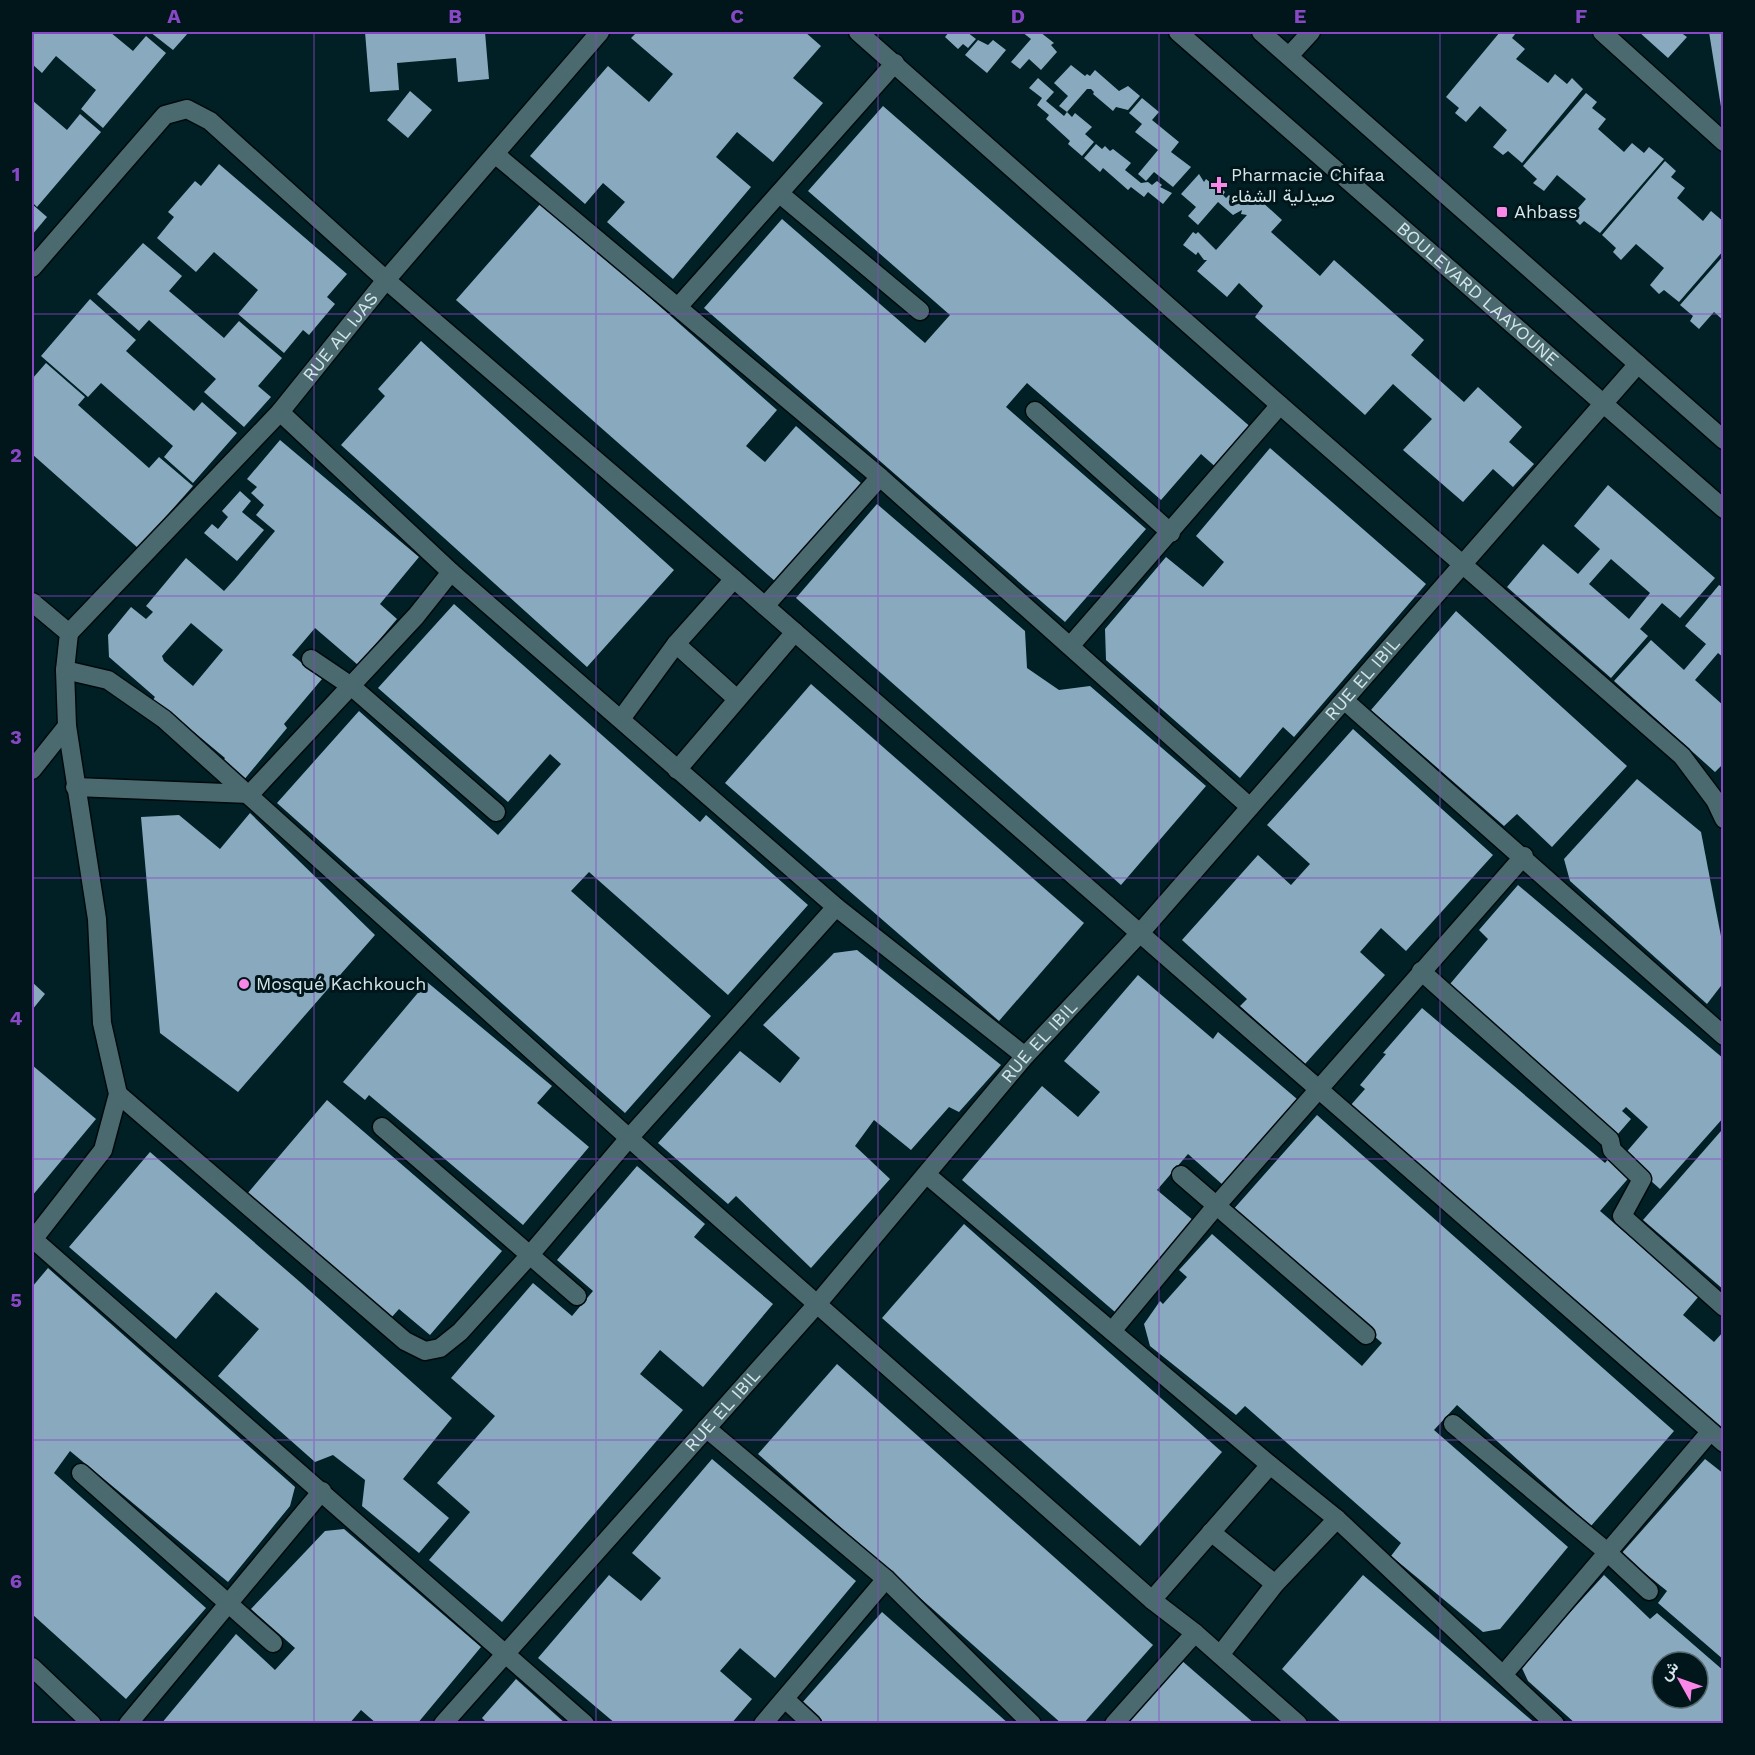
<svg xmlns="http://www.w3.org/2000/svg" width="1755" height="1755" font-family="'Work Sans',Vazirmatn,sans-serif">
  <rect width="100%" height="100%" fill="#002025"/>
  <!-- building -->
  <g fill="#89aabe" fill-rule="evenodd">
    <path d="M 35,32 L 110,32 L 133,51 L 146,36 L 166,53 L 103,128 L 81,109 L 96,90 L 56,56 L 42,73 L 32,64 L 32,35 Z"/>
    <path d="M 150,32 L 189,32 L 173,50 Z"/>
    <path d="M 365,32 L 485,32 L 489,79 L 458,82 L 456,58 L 397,63 L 399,90 L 370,92 Z"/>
    <path d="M 637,32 L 805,32 L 821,46 L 793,78 L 823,103 L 773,162 L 737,132 L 716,157 L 751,187 L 673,279 L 607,222 L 625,202 L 603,183 L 585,204 L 530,156 L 608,66 L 649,102 L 673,74 L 631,38 Z"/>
    <path d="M 949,32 L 967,32 L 976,39 L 968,48 L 963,44 L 958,49 L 945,37 Z"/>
    <path d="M 1022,32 L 1040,32 L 1054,43 L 1051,45 L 1057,52 L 1041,70 L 1029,59 L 1020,69 L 1011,62 L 1031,39 Z"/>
    <path d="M 1500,32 L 1516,33 L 1512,38 L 1525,49 L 1516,59 L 1548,83 L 1555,74 L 1567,84 L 1572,78 L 1583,89 L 1522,163 L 1508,151 L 1503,155 L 1493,147 L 1507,130 L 1480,106 L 1466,122 L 1455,113 L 1459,108 L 1446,97 Z"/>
    <path d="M 1639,32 L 1680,32 L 1687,37 L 1668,58 Z"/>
    <path d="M 1709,32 L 1724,32 L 1724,113 L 1722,113 Z"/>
    <path d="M 978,40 L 988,45 L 993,40 L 1006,50 L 987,73 L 965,55 Z"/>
    <path d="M 1071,65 L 1085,76 L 1087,74 L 1090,76 L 1095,70 L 1119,91 L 1128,86 L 1140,96 L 1128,110 L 1116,107 L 1113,111 L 1093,94 L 1094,92 L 1091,89 L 1087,89 L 1067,112 L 1059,106 L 1068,96 L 1054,83 Z"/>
    <path d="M 1038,78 L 1054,92 L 1046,101 L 1064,116 L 1067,112 L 1072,117 L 1075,113 L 1092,127 L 1085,134 L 1094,142 L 1082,156 L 1068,144 L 1070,141 L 1046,119 L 1049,115 L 1037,105 L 1042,98 L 1029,88 Z"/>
    <path d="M 410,91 L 432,110 L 408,138 L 387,120 Z"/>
    <path d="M 1586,93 L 1597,102 L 1592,108 L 1606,119 L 1598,129 L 1624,152 L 1632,143 L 1644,153 L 1649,147 L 1664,159 L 1600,233 L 1584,221 L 1580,225 L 1571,216 L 1586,199 L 1557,175 L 1544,191 L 1533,183 L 1537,179 L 1523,166 Z"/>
    <path d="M 1142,98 L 1159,112 L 1152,120 L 1179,142 L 1171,152 L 1191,167 L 1173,187 L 1154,172 L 1146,181 L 1138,174 L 1158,150 L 1135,132 L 1142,124 L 1129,113 Z"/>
    <path d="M 32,100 L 67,130 L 80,114 L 101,132 L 37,207 L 32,202 Z"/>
    <path d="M 883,106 L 1254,430 L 1219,470 L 1201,454 L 1161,500 L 1027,383 L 1006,407 L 1146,529 L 1065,622 L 704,308 L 782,219 L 925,343 L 950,315 L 808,191 Z"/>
    <path d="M 1096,144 L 1102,149 L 1105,146 L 1110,151 L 1113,149 L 1131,163 L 1125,170 L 1141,183 L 1148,182 L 1152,185 L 1157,181 L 1162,185 L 1160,187 L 1172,193 L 1163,204 L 1148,192 L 1144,197 L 1131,187 L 1128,190 L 1103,168 L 1100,172 L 1084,158 Z"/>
    <path d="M 1665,161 L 1676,171 L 1671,177 L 1685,188 L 1677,198 L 1703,221 L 1711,211 L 1724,222 L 1724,250 L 1679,302 L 1664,290 L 1659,294 L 1650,285 L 1664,268 L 1636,244 L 1621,260 L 1613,252 L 1616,248 L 1602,235 Z"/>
    <path d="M 219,164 L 347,274 L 327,297 L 335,304 L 309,335 L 303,330 L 284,353 L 238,314 L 258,290 L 214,252 L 196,272 L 157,238 L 174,217 L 168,212 L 195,181 L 201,186 Z"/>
    <path d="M 1199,174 L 1204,182 L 1206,179 L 1211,183 L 1213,181 L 1225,192 L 1223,195 L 1226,198 L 1229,195 L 1232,198 L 1241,189 L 1260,200 L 1282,220 L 1271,232 L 1320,276 L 1334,260 L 1424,340 L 1411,355 L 1464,402 L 1478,387 L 1522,427 L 1509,442 L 1534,464 L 1513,487 L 1493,469 L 1463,502 L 1403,450 L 1432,419 L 1393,384 L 1365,415 L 1255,317 L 1263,306 L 1239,283 L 1227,297 L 1197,271 L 1207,260 L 1204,260 L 1198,252 L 1196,255 L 1183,245 L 1193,232 L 1196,234 L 1198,232 L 1216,250 L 1247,215 L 1241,214 L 1242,210 L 1233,215 L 1218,202 L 1198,225 L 1188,216 L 1196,207 L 1181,194 Z"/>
    <path d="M 542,202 L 777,410 L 746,446 L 765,462 L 796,426 L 862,484 L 776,582 L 456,300 Z"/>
    <path d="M 32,204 L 47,217 L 32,235 Z"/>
    <path d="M 143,243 L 182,276 L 169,291 L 224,338 L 239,321 L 282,358 L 258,386 L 271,397 L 244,427 L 204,392 L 216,379 L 149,320 L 139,331 L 97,294 Z"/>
    <path d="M 1724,255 L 1724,321 L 1714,312 L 1699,329 L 1690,321 L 1693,316 L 1680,305 Z"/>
    <path d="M 90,299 L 136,340 L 126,351 L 194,411 L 202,402 L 237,433 L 193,483 L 164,457 L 173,446 L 101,383 L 88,397 L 41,356 Z"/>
    <path d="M 421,341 L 674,570 L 587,667 L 341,445 L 385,396 L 378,389 Z"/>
    <path d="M 46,363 L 85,397 L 78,405 L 149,468 L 159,457 L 193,486 L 138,548 L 32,454 L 32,379 Z"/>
    <path d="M 280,440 L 419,557 L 380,604 L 397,619 L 358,665 L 315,628 L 292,655 L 322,679 L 284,724 L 287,728 L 243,781 L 222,762 L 225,758 L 165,708 L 163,710 L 152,701 L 155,697 L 109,657 L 108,635 L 131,607 L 146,619 L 153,612 L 146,606 L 186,558 L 224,591 L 234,580 L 275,531 L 256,515 L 264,505 L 251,493 L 257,487 L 247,479 ZM 191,623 L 223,650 L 193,686 L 164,661 L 162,656 Z"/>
    <path d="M 1270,448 L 1426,584 L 1294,737 L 1283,727 L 1240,778 L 1106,660 L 1105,629 L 1166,557 L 1203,587 L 1224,562 L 1196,536 Z"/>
    <path d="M 1608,485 L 1715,578 L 1680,618 L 1662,603 L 1640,629 L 1648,636 L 1611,678 L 1507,587 L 1543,544 L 1578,574 L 1600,549 L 1574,526 ZM 1611,559 L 1650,593 L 1629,619 L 1589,584 Z"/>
    <path d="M 240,491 L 251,501 L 242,512 L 264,530 L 237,561 L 204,533 L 212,524 L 218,529 L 228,517 L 222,511 Z"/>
    <path d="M 877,504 L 1025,631 L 1027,668 L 1059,690 L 1090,686 L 1206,786 L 1121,885 L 796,598 Z"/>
    <path d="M 1719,585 L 1724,588 L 1724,658 L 1718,653 L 1695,680 L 1724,706 L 1724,763 L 1715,772 L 1614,681 L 1651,640 L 1684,670 L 1706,644 L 1685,626 Z"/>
    <path d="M 454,604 L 700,822 L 706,815 L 808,905 L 728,995 L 589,872 L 571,891 L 711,1016 L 625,1113 L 277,803 L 359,711 L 498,835 L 561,764 L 550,754 L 508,802 L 378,688 Z"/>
    <path d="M 1456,611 L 1627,766 L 1552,847 L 1517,814 L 1504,826 L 1371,710 Z"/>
    <path d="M 811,684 L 1084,923 L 999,1021 L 725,783 Z"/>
    <path d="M 1353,729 L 1493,855 L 1406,951 L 1381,928 L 1360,952 L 1385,975 L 1305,1064 L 1240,1006 L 1247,999 L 1182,940 L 1258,855 L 1291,885 L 1310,864 L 1267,825 Z"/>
    <path d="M 1637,779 L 1701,832 L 1724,952 L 1724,982 L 1707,1004 L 1570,881 L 1564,859 Z"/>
    <path d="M 250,813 L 375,935 L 238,1092 L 160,1033 L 141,817 L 179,815 L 220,849 Z"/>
    <path d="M 1518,885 L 1724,1059 L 1724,1117 L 1660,1189 L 1623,1156 L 1648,1127 L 1626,1107 L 1622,1111 L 1631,1119 L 1618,1134 L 1596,1114 L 1585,1108 L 1450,984 L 1488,939 L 1479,930 Z"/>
    <path d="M 857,950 L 1001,1065 L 959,1112 L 949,1107 L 911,1150 L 874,1120 L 855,1146 L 890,1179 L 811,1268 L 736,1196 L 728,1204 L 658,1143 L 740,1051 L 780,1083 L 800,1058 L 763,1025 L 834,953 Z"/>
    <path d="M 1138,975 L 1213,1039 L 1218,1032 L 1297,1099 L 1223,1185 L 1188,1154 L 1157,1190 L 1194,1221 L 1115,1312 L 962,1180 L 1042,1086 L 1078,1117 L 1100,1092 L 1064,1061 Z"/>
    <path d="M 32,982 L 45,994 L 32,1010 Z"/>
    <path d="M 427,982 L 552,1086 L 537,1103 L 589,1147 L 523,1225 L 369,1095 L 365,1100 L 343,1082 Z"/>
    <path d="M 1422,1008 L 1605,1163 L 1611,1156 L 1632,1174 L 1600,1211 L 1699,1296 L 1683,1315 L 1714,1342 L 1724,1331 L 1724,1430 L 1350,1106 L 1365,1089 L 1360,1085 L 1386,1054 L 1383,1053 Z"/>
    <path d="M 32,1065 L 96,1119 L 32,1196 Z"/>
    <path d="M 327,1100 L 502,1251 L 430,1335 L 399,1309 L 391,1318 L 247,1194 Z"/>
    <path d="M 1317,1115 L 1674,1431 L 1591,1526 L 1457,1405 L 1434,1430 L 1568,1547 L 1500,1629 L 1483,1632 L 1391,1556 L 1401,1543 L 1245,1406 L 1236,1415 L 1150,1346 L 1144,1324 L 1160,1301 L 1163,1304 L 1187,1277 L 1179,1270 L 1212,1234 L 1362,1366 L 1382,1343 L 1232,1211 Z"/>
    <path d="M 1721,1131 L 1724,1133 L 1724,1290 L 1643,1220 Z"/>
    <path d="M 150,1152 L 300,1282 L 452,1418 L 403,1479 L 449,1518 L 419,1553 L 362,1506 L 365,1480 L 333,1455 L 315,1462 L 218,1376 L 259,1329 L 216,1292 L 176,1339 L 69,1247 Z"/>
    <path d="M 637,1166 L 705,1224 L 694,1237 L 773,1304 L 703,1387 L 660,1350 L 640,1374 L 683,1410 L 502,1622 L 429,1560 L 470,1512 L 437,1483 L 495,1416 L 451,1378 L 533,1283 L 572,1316 L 593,1291 L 557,1260 Z"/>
    <path d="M 964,1224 L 1222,1452 L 1140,1546 L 882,1318 Z"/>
    <path d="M 48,1268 L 295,1487 L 290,1506 L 228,1582 L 70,1451 L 54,1473 L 206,1608 L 126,1699 L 32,1614 L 32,1287 Z"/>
    <path d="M 837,1364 L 1153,1645 L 1083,1724 L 1062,1724 L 758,1454 Z"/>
    <path d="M 712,1459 L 856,1581 L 775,1678 L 740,1648 L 720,1671 L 752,1699 L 731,1724 L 616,1724 L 538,1658 L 609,1575 L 641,1601 L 661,1578 L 632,1553 Z"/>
    <path d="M 1705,1459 L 1724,1474 L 1724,1660 L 1658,1603 L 1667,1591 L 1621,1554 Z"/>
    <path d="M 344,1529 L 481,1647 L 417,1724 L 377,1724 L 361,1710 L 349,1724 L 161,1724 L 236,1634 L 275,1670 L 295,1648 L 251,1609 L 325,1531 Z"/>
    <path d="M 1363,1575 L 1536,1724 L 1343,1724 L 1282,1669 Z"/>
    <path d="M 1604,1575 L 1650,1619 L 1657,1613 L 1724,1671 L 1724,1724 L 1576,1724 L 1528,1681 L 1521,1666 ZM 1662,1662 L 1698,1662 L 1698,1698 L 1662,1698 Z"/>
    <path d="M 882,1612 L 1009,1724 L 825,1724 L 802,1703 Z"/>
    <path d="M 1181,1660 L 1255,1724 L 1126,1724 Z"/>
    <path d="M 516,1679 L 566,1724 L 488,1724 L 482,1718 Z"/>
  </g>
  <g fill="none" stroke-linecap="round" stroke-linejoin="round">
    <!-- minor casing -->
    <g stroke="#00090c" stroke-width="21">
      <g id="minor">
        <path d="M 858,32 L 1280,405 L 1682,756 L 1715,800 L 1724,819"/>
        <path id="s1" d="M 1178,32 L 1724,509"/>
        <path d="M 1261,32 L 1724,440"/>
        <path d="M 1602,32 L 1724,142"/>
        <path d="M 1289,56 L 1311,32"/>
        <path d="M 495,154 L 880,477 L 1250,807"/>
        <path d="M 780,194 L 920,311"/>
        <path d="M 32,268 L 165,115 L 187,109 L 210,121 L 386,280 L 734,579 L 1724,1443"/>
        <path d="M 678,307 L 895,63"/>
        <path d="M 1035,411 L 1171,533"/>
        <path d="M 32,602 L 69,633 L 65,670 L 67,726 L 97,919 L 102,1023 L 118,1094 L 103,1150 L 32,1241"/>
        <path d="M 765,606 L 880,477"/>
        <path id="s2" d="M 69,633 L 280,412 L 386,280 L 600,32"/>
        <path d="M 676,644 L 737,699"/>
        <path d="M 1071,645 L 1280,405"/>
        <path d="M 311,659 L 351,686 L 496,812"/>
        <path d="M 65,670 L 108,680 L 164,719 L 629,1138 L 1152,1600 L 1195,1633 L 1298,1724"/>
        <path d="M 1344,700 L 1724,1036"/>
        <path d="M 621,719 L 676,644 L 734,579"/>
        <path d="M 32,770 L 67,726"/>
        <path d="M 677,770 L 795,632"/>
        <path d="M 75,787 L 250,794 L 416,616 L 451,572"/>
        <path d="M 836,907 L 1025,1056"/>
        <path d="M 1421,971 L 1610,1140 L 1612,1150 L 1642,1179 L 1622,1216 L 1724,1307"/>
        <path d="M 118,1094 L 405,1341 L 425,1351 L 440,1348 L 460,1332 L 529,1256 L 629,1138 L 836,907 L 451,572 L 280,412"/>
        <path d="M 382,1127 L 577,1296"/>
        <path d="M 927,1175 L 1270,1465 L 1337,1519 L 1555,1724"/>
        <path d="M 1181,1175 L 1366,1335"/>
        <path d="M 33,1239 L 585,1724"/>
        <path d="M 1112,1331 L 1216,1206 L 1524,856"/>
        <path d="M 1453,1424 L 1606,1551 L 1649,1591"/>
        <path d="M 706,1428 L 886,1579 L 1032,1724"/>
        <path d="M 81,1473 L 273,1643"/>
        <path d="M 1211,1532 L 1275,1584"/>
        <path d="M 1152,1600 L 1270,1465"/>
        <path d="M 1220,1655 L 1275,1584 L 1337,1519"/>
        <path d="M 32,1667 L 92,1724"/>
        <path d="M 1503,1675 L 1710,1432"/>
        <path d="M 785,1699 L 812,1724"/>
        <path d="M 128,1724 L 322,1491"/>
        <path id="s3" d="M 443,1724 L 818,1303 L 1025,1056 L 1140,933 L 1638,364"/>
        <path d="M 763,1724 L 886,1579"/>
        <path d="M 1114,1724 L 1195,1633"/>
      </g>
    </g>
    <!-- minor -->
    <use href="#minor" stroke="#4a6a70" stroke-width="18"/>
  </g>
  <!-- grid -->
  <path fill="none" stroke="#8848c5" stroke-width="1.5" stroke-opacity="0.55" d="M 314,32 L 314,1724M 596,32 L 596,1724M 878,32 L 878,1724M 1159,32 L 1159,1724M 1440,32 L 1440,1724M 32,314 L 1724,314M 32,596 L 1724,596M 32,878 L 1724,878M 32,1159 L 1724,1159M 32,1440 L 1724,1440"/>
  <!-- markers -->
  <g fill="#f987e8" stroke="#01161a" stroke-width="2">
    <path d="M1216 176h6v6h6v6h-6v6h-6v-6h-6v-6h6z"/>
    <rect x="1496" y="206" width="12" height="12" rx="3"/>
    <circle cx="244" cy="984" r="6"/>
  </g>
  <g text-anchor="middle" stroke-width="6" stroke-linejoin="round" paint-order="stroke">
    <!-- poi labels -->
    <g font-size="18" fill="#d5e6ea" stroke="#01161a" text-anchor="start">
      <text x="1231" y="181">Pharmacie Chifaa<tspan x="1231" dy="21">صيدلية الشفاء</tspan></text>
      <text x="1514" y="218">Ahbass</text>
      <text x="256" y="990">Mosqué Kachkouch</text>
    </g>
    <!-- street labels -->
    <g font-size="18" fill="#d5e6ea" stroke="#01161a">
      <text dy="6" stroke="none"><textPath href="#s1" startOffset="398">BOULEVARD LAAYOUNE</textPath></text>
      <text dy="6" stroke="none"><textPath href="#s2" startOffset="402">RUE AL IJAS</textPath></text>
      <text dy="6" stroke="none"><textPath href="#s3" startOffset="1392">RUE EL IBIL</textPath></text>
      <text dy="6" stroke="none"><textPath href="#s3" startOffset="906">RUE EL IBIL</textPath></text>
      <text dy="6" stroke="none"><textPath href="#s3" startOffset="420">RUE EL IBIL</textPath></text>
    </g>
  </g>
  <!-- border -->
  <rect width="1755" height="1755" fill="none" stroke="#01161a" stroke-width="66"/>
  <!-- north arrow -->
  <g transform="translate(1680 1680) rotate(310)"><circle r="28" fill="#01161a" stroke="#56696d" stroke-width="1.5"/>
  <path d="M0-4.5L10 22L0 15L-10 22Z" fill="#f987e8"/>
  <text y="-9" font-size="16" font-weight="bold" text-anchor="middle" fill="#d5e6ea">ش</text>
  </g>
  <rect x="33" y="33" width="1689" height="1689" fill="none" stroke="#8848c5" stroke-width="2"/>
  <g font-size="20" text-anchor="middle" font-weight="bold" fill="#8848c5">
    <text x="174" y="23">A</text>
    <text x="455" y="23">B</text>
    <text x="737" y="23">C</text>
    <text x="1018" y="23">D</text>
    <text x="1300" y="23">E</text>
    <text x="1581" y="23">F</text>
    <text x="16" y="181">1</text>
    <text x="16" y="462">2</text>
    <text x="16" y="744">3</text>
    <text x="16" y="1025">4</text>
    <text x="16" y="1307">5</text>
    <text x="16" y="1588">6</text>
  </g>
</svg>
